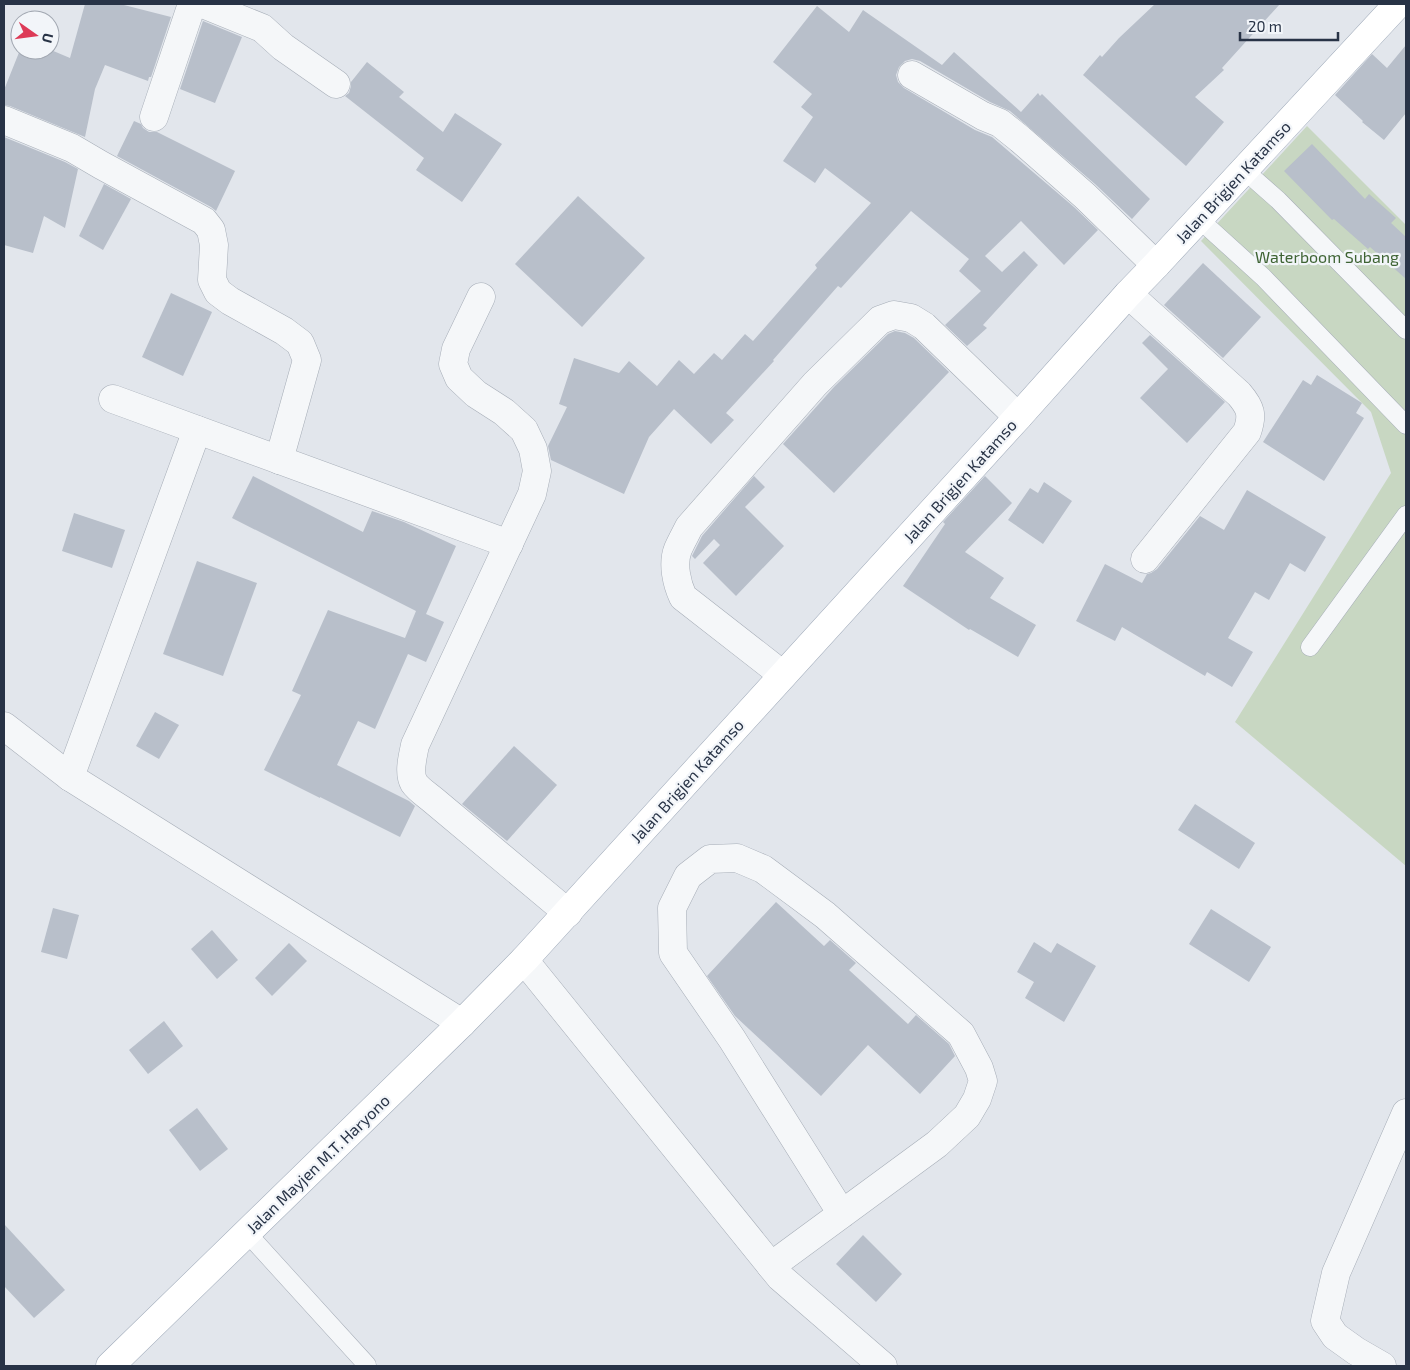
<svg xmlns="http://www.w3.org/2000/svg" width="1410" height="1370" font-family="'Exo 2',sans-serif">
  <rect width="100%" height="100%" fill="#e2e6ec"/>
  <!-- green -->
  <path fill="#c8d7c2" d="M 1307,126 L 1406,225 L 1406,866 L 1235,722 L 1391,473 L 1371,412 L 1201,241 Z"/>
  <!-- building -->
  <g fill="#b8bfca">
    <path d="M 85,4 L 120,4 L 171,17 L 151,77 L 149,77 L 148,81 L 105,65 L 95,89 L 85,137 L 10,106 L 4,105 L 4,90 L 20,50 L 51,50 L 70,58 Z"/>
    <path d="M 1155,4 L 1280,4 L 1222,68 L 1224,70 L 1195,97 L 1224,122 L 1186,166 L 1083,75 L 1100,55 L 1102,57 L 1119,38 Z"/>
    <path d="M 817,6 L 849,32 L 863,10 L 942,65 L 954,52 L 1021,112 L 1038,93 L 1040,96 L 1042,94 L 1150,199 L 1132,219 L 1095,184 L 1010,111 L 990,102 L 920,61 L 912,59 L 905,61 L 899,67 L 896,75 L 898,82 L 904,88 L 975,130 L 992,137 L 1074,207 L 1098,230 L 1064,265 L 1021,221 L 985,256 L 1002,272 L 1024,251 L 1038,265 L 983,325 L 987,328 L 967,346 L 945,325 L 981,291 L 959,271 L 969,259 L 911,211 L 841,288 L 838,286 L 773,360 L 774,361 L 726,413 L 734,420 L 711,444 L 674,409 L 649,437 L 624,494 L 551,460 L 548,446 L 567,407 L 559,404 L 574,358 L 619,373 L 629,361 L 657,386 L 679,360 L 694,374 L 714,353 L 722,360 L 745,334 L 753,341 L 817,268 L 815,265 L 871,203 L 825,168 L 815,183 L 783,161 L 813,117 L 801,107 L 812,94 L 773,62 Z"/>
    <path d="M 203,21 L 242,37 L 215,103 L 180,89 Z"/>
    <path d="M 1406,45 L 1406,113 L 1384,140 L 1362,122 L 1363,121 L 1335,95 L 1372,54 L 1387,68 Z"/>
    <path d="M 367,62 L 404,92 L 399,97 L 443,132 L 455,113 L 502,144 L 462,202 L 416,170 L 424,158 L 345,96 L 349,93 L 351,86 L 351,82 Z"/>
    <path d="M 134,121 L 141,124 L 143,128 L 149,132 L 157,132 L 235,171 L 216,211 L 211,207 L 117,156 Z"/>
    <path d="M 4,137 L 65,162 L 78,169 L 65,228 L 44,216 L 33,253 L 4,245 Z"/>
    <path d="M 1312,144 L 1365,199 L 1369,194 L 1396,218 L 1391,223 L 1406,237 L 1406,279 L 1370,247 L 1368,249 L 1334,219 L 1332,220 L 1284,171 Z"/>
    <path d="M 104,184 L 131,199 L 103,250 L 79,236 Z"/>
    <path d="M 578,196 L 645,258 L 582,327 L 515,264 Z"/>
    <path d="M 1203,263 L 1261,317 L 1223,358 L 1164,305 Z"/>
    <path d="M 171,293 L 212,312 L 183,376 L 142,357 Z"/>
    <path d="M 895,331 L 905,333 L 914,338 L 949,372 L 834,493 L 783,444 L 834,387 L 888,334 Z"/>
    <path d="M 1150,335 L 1225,402 L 1187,443 L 1140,398 L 1168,369 L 1142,343 Z"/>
    <path d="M 1317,375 L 1362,403 L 1356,413 L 1364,418 L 1324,481 L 1263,442 L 1303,380 L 1311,385 Z"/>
    <path d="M 253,476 L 363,532 L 372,511 L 404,522 L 456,546 L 426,614 L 444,622 L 426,662 L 408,654 L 375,729 L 358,721 L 337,765 L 409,801 L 415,806 L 400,837 L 320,797 L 320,798 L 264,770 L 301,695 L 292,691 L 328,610 L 405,638 L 416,611 L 232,518 Z"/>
    <path d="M 754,476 L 765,487 L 745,507 L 784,546 L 736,596 L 703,563 L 720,545 L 714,539 L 695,559 L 692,556 L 702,536 Z"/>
    <path d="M 985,476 L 1012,503 L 965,552 L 1004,578 L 990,598 L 1036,625 L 1018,657 L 970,629 L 969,630 L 903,586 L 945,524 L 943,522 Z"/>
    <path d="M 1044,482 L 1072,501 L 1043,544 L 1008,520 L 1030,488 L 1038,493 Z"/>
    <path d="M 1247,490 L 1326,537 L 1305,572 L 1290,563 L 1269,600 L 1255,592 L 1228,638 L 1253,652 L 1232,687 L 1207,672 L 1205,676 L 1122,627 L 1115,641 L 1076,621 L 1105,564 L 1142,583 L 1147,574 L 1151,573 L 1157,569 L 1200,516 L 1224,530 Z"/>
    <path d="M 74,513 L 125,530 L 112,568 L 62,551 Z"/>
    <path d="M 197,561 L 257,583 L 223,676 L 163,654 Z"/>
    <path d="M 155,712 L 179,725 L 159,759 L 136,746 Z"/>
    <path d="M 514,746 L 557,785 L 507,841 L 462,804 Z"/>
    <path d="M 1195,804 L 1255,843 L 1239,869 L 1178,830 Z"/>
    <path d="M 776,902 L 824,946 L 830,940 L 856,963 L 849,970 L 908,1024 L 916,1015 L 949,1044 L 955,1056 L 920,1094 L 868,1045 L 821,1096 L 735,1016 L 707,976 Z"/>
    <path d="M 53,908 L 79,915 L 67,959 L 41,952 Z"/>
    <path d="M 1211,909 L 1271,947 L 1249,982 L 1189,944 Z"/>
    <path d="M 212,930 L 238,960 L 217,979 L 191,949 Z"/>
    <path d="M 1034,942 L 1051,953 L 1057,943 L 1096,966 L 1064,1022 L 1025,998 L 1034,982 L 1017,972 Z"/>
    <path d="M 289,943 L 307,961 L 272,996 L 255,978 Z"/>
    <path d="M 164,1021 L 183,1046 L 148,1074 L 129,1050 Z"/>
    <path d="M 197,1108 L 228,1149 L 200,1171 L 169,1130 Z"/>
    <path d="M 4,1224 L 65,1290 L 34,1318 L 4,1286 Z"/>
    <path d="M 863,1235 L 902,1274 L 876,1302 L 836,1264 Z"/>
  </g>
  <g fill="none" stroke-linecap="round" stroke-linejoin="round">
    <!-- service casing -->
    <g stroke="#a6adb7" stroke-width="19">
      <g id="service">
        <path d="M 1244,170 L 1278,200 L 1406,330"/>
        <path d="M 1199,219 L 1263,277 L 1406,425"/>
        <path d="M 1310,647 L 1406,515"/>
        <path d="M 247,1233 L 367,1365"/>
      </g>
    </g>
    <!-- minor casing -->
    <g stroke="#a6adb7" stroke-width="29">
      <g id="minor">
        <path d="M 203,4 L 262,28 L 283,47 L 336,84"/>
        <path d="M 912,75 L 983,116 L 1000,123 L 1020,139 L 1085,196 L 1156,265"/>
        <path d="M 154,117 L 192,4"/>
        <path d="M 4,120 L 72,148 L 101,165 L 204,221 L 211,230 L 214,245 L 212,280 L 218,292 L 230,301 L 284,331 L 300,343 L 307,360 L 279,460"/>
        <path d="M 1128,294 L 1239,394 C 1251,408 1253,415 1247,432 L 1145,559"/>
        <path d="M 481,297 L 456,349 L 453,364 L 459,378 L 476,394 L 504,412 L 524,430 L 533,449 L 537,471 L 532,494 L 415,745 C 413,756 408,772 414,783 C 418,789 427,795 433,800 L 568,913"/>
        <path d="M 113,399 L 509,544"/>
        <path d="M 783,675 L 683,597 C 677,584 672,564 678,549 C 681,542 685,535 689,527 L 815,384 L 880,320 L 894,315 L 911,318 L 924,326 L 1018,417"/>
        <path d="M 70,777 L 197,430"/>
        <path d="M 771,1266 L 937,1144 L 967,1116 L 977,1099 L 983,1081 L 979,1068 L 961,1034 L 825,915 L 763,869 L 737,858 L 710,859 L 688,876 L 672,908 L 673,953 L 732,1039 L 842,1214"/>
        <path d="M 1382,1366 L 1356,1351 L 1335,1336 L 1325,1321 L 1336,1273 L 1406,1113"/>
      </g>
    </g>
    <!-- tertiary casing -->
    <g stroke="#a6adb7" stroke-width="29">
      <g id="tertiary">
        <path d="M 4,726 L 70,777 L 462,1023"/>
        <path d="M 524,960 L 780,1277 L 883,1366"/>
      </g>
    </g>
    <!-- primary casing -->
    <g stroke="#9faab9" stroke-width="29">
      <path id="primary" d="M 110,1366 L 462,1023 L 524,960 L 1018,417 L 1128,294 L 1156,265 L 1398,4"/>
    </g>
    <!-- service -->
    <use href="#service" stroke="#f5f7f9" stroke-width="18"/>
    <!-- minor -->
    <use href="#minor" stroke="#f5f7f9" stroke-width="28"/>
    <!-- tertiary -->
    <use href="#tertiary" stroke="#f5f7f9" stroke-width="28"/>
    <!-- primary -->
    <use href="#primary" stroke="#fff" stroke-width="28"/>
  </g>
  <g text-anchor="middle" stroke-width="4.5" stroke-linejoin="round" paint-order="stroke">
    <!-- street labels -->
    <g font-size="16" fill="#283346" stroke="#f2f5f9">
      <text transform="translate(1233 182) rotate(-47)" y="6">Jalan Brigjen Katamso</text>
      <text transform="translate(960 481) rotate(-48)" y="6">Jalan Brigjen Katamso</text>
      <text transform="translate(687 781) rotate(-48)" y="6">Jalan Brigjen Katamso</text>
      <text transform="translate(318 1164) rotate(-44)" y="6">Jalan Mayjen M.T. Haryono</text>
    </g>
    <!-- park labels -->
    <g font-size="16" fill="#3e6333" stroke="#f2f5f9">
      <text x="1327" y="263">Waterboom Subang</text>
    </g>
  </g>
  <!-- border -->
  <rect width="1410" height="1370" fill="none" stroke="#283346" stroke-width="10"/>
  <!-- north arrow -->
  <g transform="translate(35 35) rotate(104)"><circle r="24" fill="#f2f5f9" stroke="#a1a7b1"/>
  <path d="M0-4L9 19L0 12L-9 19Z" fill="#dd3a57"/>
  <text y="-8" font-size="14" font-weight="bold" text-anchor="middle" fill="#283346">U</text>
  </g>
  <!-- scale -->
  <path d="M1240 32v8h98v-8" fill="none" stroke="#283346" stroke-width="2.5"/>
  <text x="1248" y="32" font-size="15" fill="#283346" stroke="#f2f5f9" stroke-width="4" paint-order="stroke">20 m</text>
</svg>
